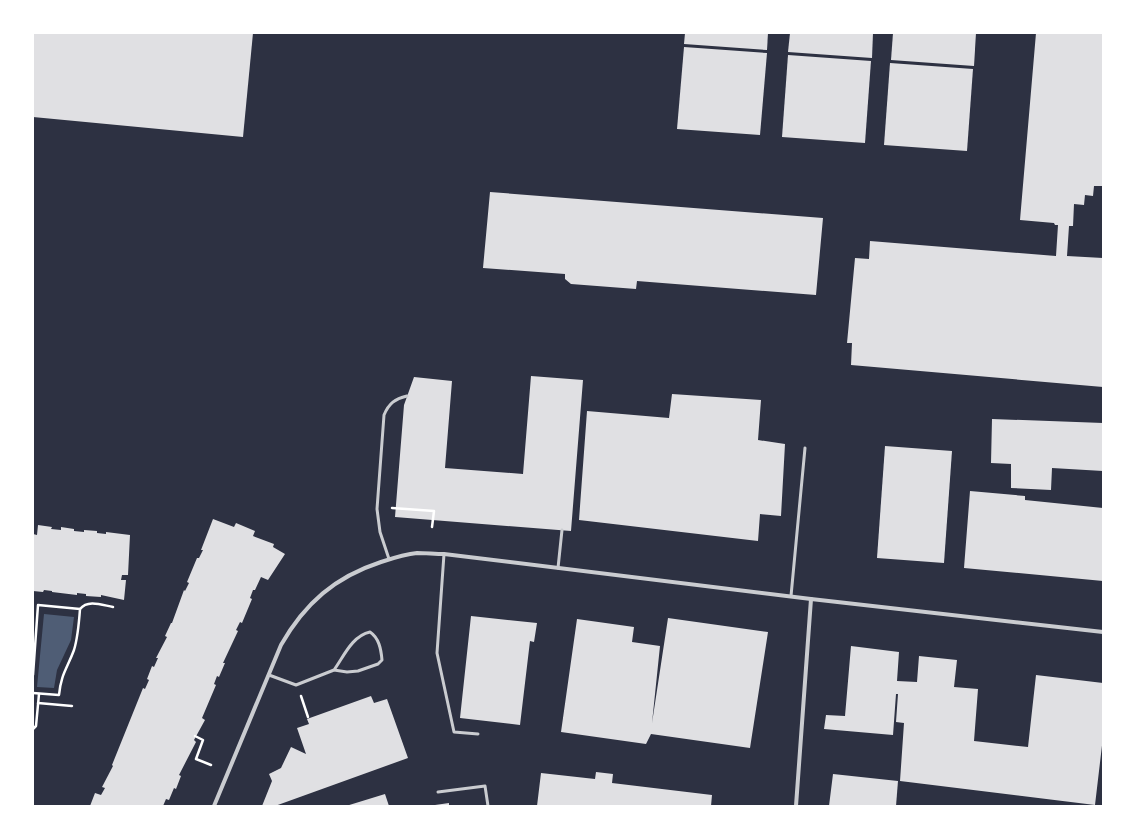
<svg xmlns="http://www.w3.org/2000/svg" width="1136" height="839" font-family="Commissioner,sans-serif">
  <rect width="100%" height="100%" fill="#2d3142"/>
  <!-- water -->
  <path fill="#4f5d75" d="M 44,614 L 74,617 L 71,640 L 57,670 L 54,688 L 37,687 Z"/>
  <!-- building -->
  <g fill="#e0e0e3">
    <path d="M 33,33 L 253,33 L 243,137 L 33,117 Z"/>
    <path d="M 685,33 L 768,33 L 767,50 L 684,44 Z"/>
    <path d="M 790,33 L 873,33 L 872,58 L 788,52 Z"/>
    <path d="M 893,33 L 976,33 L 974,66 L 891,60 Z"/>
    <path d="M 1036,33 L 1102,33 L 1103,35 L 1102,186 L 1094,186 L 1093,196 L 1085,195 L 1084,205 L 1074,204 L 1073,226 L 1069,226 L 1067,256 L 1103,258 L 1103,387 L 851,365 L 852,343 L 847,343 L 855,258 L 869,259 L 870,241 L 1056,256 L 1058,225 L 1055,225 L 1054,223 L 1020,220 Z"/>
    <path d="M 684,47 L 767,53 L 760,135 L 677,129 Z"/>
    <path d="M 788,55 L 871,61 L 865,143 L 782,137 Z"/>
    <path d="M 890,63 L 973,69 L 967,151 L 884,145 Z"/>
    <path d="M 490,192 L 823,218 L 816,295 L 637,281 L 636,289 L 571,284 L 565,279 L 565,274 L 483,268 Z"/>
    <path d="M 531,376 L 583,380 L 571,531 L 395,517 L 404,405 L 414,377 L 452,381 L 445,468 L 523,474 Z"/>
    <path d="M 672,394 L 761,400 L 758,440 L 785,444 L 781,516 L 760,514 L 758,541 L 579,520 L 587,411 L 669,418 Z"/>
    <path d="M 992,419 L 1103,423 L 1103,471 L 1052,468 L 1051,490 L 1011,488 L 1011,464 L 991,463 Z"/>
    <path d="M 885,446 L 952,451 L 944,563 L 877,558 Z"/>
    <path d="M 970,491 L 1025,496 L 1025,500 L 1103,508 L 1103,581 L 964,568 Z"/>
    <path d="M 213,519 L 234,527 L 236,523 L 255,531 L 253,536 L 274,544 L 273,547 L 285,554 L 268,580 L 261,577 L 255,590 L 253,590 L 250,598 L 252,599 L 242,623 L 240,622 L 236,630 L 238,631 L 223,663 L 225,663 L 219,677 L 217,676 L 214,684 L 216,685 L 202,718 L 205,720 L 194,740 L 196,742 L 179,775 L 181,776 L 176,789 L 174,788 L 169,800 L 166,799 L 163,806 L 90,806 L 95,793 L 101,795 L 105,788 L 102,787 L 113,766 L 112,765 L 143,688 L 145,689 L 149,680 L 147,679 L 152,666 L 154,667 L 158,658 L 156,658 L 167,637 L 165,636 L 171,623 L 172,623 L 184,590 L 185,591 L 189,583 L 187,582 L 197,558 L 199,558 L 203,550 L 201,550 Z"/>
    <path d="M 38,525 L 52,527 L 51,529 L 61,530 L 61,527 L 74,529 L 74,531 L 84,532 L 84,530 L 97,531 L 97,533 L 106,534 L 106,532 L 130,535 L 128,575 L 122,575 L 121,580 L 126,580 L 124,600 L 101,595 L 101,597 L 86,596 L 86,594 L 77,593 L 77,595 L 52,592 L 52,591 L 44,590 L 43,592 L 33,591 L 33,534 L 37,535 Z"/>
    <path d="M 471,616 L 537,623 L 534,642 L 530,641 L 520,725 L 460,718 Z"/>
    <path d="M 668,618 L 768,632 L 750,748 L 651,734 L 646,744 L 561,732 L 577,619 L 634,627 L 632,642 L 660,646 L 652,723 Z"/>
    <path d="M 851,646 L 899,652 L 897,681 L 917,682 L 919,656 L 957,660 L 954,687 L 978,689 L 974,741 L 1028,747 L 1036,675 L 1103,683 L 1103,737 L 1095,805 L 900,781 L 904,723 L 896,722 L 898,694 L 896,694 L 893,735 L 824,729 L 826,715 L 845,716 Z"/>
    <path d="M 371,696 L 374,703 L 387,699 L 408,758 L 275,806 L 262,806 L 272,781 L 269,774 L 281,768 L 291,747 L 306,754 L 297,728 L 309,724 L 307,719 Z"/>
    <path d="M 596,772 L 613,774 L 612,783 L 712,795 L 711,806 L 537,806 L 541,773 L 595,779 Z"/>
    <path d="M 833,774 L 898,781 L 896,806 L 829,806 Z"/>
    <path d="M 385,794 L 389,806 L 346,806 Z"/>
    <path d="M 449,803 L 449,806 L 435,806 L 435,805 Z"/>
  </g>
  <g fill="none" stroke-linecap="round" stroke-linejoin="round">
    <!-- path -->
    <g stroke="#fff" stroke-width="2.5">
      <path d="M 392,508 L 434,511 L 432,527"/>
      <path d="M 80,609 C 88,599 102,605 113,607"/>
      <path d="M 33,675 L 38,605 L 80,609 C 79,623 78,637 74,650 C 67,669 61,674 59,695 L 33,693"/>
      <path d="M 301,696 L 308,717"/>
      <path d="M 38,703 L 72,706"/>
      <path d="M 33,729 L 36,726 L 39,694"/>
      <path d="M 195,736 L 203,740 L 196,759 L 211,765"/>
    </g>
    <!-- service -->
    <g stroke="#caccd0" stroke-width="3">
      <path d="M 444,554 L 437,653 L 454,732 L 478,734"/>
      <path d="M 389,559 L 380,532 L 377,509 L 384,415 C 389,403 395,399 407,396"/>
      <path d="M 558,568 L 562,530"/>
      <path d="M 791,596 L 805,448"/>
      <path d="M 269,675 L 296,685 L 334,670 L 347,672 L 358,671 L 378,664 L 382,660 C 381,649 379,638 370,632 C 352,636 344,656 334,670"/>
      <path d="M 438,792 L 485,786 L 488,806"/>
    </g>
    <!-- minor -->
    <g stroke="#caccd0" stroke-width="4">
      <path d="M 214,806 L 281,645 C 305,603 335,577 381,562 C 393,558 405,554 417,553 C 426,553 435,554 444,554 L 811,599 L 1103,632"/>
      <path d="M 796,806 L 811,599"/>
    </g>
  </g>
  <!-- border -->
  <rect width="1136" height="839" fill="none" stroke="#ffffff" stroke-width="68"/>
</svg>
